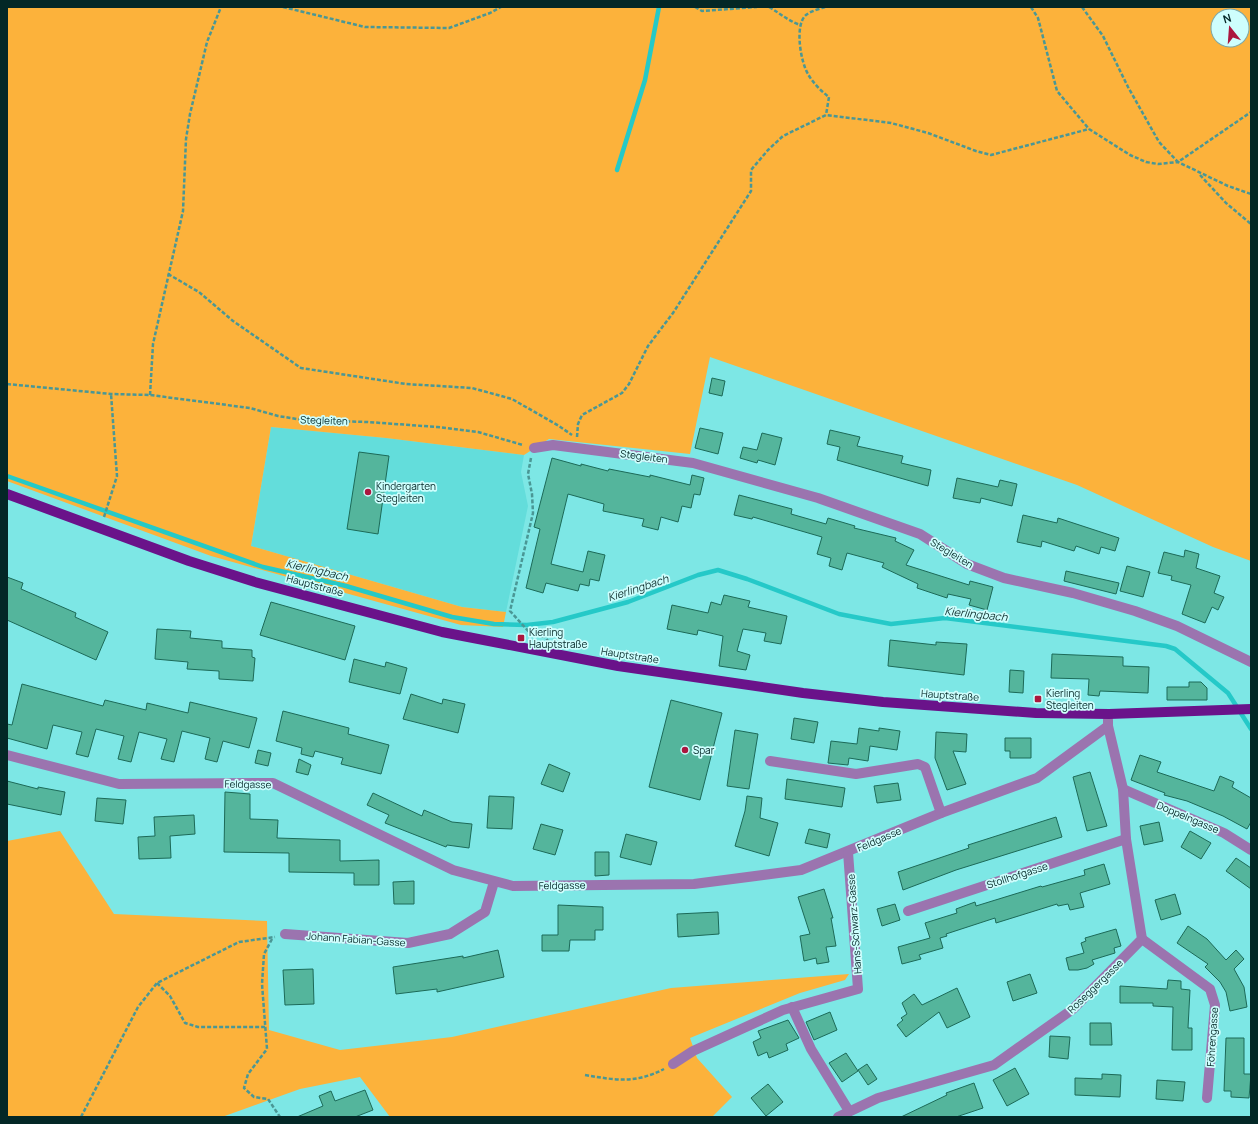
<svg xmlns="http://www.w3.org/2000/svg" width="1258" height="1124" font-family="Manrope,sans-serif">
  <rect width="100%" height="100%" fill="#7de7e5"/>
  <!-- built -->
  <path fill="#63dddb" d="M 271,427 L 386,438 L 524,455 L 521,472 L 528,506 L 506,612 L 462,607 L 251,546 Z"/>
  <!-- green -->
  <g fill="#fcb23b" fill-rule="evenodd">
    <path d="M 7,7 L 1251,7 L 1251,561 L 1213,547 L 1077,485 L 710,357 L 690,454 L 549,439 L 524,455 L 386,438 L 271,427 L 251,546 L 462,607 L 506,612 L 503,627 L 461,625 L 211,556 L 7,481 ZM 1218,16 L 1242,16 L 1242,40 L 1218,40 Z"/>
    <path d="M 60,831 L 114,914 L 267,921 L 269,1030 L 340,1050 L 452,1037 L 671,988 L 849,974 L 845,980 L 800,993 L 690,1038 L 697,1058 L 732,1097 L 712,1117 L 390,1117 L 360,1077 L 300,1089 L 222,1117 L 7,1117 L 7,841 Z"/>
  </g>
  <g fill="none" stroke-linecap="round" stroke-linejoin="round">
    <!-- stream -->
    <g stroke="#25c9c8" stroke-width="4.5">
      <path d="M 617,170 L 645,80 L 659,7"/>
      <path d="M 7,476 L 263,567 L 346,586 L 452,617 L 494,624 L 527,625 L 553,622 L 628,602 L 698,575 L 718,570 L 747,579 L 839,614 L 891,624 L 945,618 L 1166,646 L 1175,649 L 1228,693 L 1251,729"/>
    </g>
  </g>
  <!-- building -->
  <g fill="#54b59c" stroke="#1c6a58">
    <path d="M 712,378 L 725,381 L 722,396 L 709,393 Z"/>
    <path d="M 700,428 L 723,433 L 718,454 L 695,448 Z"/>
    <path d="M 830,430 L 860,437 L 857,446 L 903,456 L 901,463 L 931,470 L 928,486 L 837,460 L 840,447 L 827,444 Z"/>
    <path d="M 762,433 L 782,438 L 775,465 L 758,460 L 757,463 L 740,458 L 743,447 L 757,450 Z"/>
    <path d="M 359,452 L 389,456 L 378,534 L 347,529 Z"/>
    <path d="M 552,458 L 581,466 L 581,464 L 608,471 L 609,469 L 650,477 L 650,475 L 690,485 L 692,475 L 704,478 L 700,495 L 694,494 L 691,508 L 682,506 L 678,522 L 661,517 L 658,530 L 642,526 L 644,519 L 603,511 L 604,504 L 568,494 L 551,564 L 583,572 L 588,551 L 605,555 L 599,581 L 590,579 L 589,586 L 580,584 L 578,591 L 546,583 L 543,593 L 526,588 L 540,529 L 534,527 Z"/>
    <path d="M 957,478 L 998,487 L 1000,480 L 1017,484 L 1012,506 L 981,498 L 980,503 L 953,498 Z"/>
    <path d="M 739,495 L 792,509 L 791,514 L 826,524 L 828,518 L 855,526 L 854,528 L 896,538 L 895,541 L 914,550 L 906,565 L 969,585 L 970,581 L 993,587 L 987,610 L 969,605 L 971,599 L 948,594 L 947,598 L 917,588 L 918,584 L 882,567 L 884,563 L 847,553 L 842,570 L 829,566 L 831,558 L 817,554 L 822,537 L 753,517 L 752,519 L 734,515 Z"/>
    <path d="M 1023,515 L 1057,523 L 1058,518 L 1119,538 L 1115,551 L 1101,547 L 1099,554 L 1076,546 L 1074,551 L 1042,541 L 1041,547 L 1017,542 Z"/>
    <path d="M 1185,550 L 1199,554 L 1196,568 L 1220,576 L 1214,593 L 1224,597 L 1218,610 L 1212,607 L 1205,623 L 1182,614 L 1191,585 L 1171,580 L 1172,576 L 1158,573 L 1164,552 L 1184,557 Z"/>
    <path d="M 1127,566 L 1150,572 L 1143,597 L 1120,591 Z"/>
    <path d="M 1066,571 L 1119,583 L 1116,594 L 1064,581 Z"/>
    <path d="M 7,577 L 23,583 L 21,589 L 76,613 L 75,617 L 108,632 L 96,660 L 7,620 Z"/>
    <path d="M 724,595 L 750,601 L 748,607 L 787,616 L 781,644 L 764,641 L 766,633 L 743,629 L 737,651 L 750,655 L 746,670 L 719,666 L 723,636 L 698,630 L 697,635 L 667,629 L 672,605 L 708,613 L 711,602 L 721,605 Z"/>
    <path d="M 271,602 L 355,626 L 345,660 L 260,635 Z"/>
    <path d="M 157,629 L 191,631 L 190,638 L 222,641 L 222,648 L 252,650 L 252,657 L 255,658 L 253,681 L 219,679 L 219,671 L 187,669 L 188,662 L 155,659 Z"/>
    <path d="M 890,640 L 936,645 L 936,642 L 967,644 L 964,675 L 888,666 Z"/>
    <path d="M 1052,654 L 1123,657 L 1123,666 L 1149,667 L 1148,693 L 1100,691 L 1099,696 L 1088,695 L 1089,679 L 1051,678 Z"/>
    <path d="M 354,659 L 385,667 L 386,662 L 407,668 L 400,694 L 349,682 Z"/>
    <path d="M 1010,670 L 1024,671 L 1023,693 L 1009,692 Z"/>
    <path d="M 1189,682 L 1201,682 L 1207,688 L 1207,700 L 1167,700 L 1167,687 L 1189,687 Z"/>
    <path d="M 22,684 L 103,706 L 105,700 L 146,710 L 147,703 L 188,713 L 190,702 L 257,718 L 249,748 L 223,741 L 217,762 L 205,759 L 210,738 L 182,731 L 174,762 L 161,759 L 167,739 L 139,732 L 131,762 L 118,759 L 124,736 L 96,729 L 88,757 L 76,754 L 82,732 L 53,725 L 47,749 L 7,738 L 7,724 L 12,725 Z"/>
    <path d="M 411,694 L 442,704 L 443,699 L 465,704 L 458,733 L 403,719 Z"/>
    <path d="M 671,700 L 722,713 L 700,800 L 649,787 Z"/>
    <path d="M 283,711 L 349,728 L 348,734 L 389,745 L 381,774 L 341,764 L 343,758 L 315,751 L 313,757 L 301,754 L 302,748 L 276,741 Z"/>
    <path d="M 794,718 L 818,722 L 814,743 L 791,739 Z"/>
    <path d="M 859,728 L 879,731 L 879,728 L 900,731 L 897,750 L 870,746 L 868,761 L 849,758 L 848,765 L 828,763 L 831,741 L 857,744 Z"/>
    <path d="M 735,730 L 758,734 L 749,789 L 727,786 Z"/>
    <path d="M 936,732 L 967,734 L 966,752 L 953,751 L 966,784 L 947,790 L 935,758 Z"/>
    <path d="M 1005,738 L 1031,738 L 1031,758 L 1010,758 L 1010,751 L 1005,751 Z"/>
    <path d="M 258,750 L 271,753 L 268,766 L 255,763 Z"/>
    <path d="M 1140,755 L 1161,762 L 1157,772 L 1214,791 L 1220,776 L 1234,782 L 1232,787 L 1251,798 L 1251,822 L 1247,829 L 1223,816 L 1187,801 L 1164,795 L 1165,793 L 1131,780 Z"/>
    <path d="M 299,759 L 311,765 L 308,775 L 296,772 Z"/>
    <path d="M 549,764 L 570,773 L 563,792 L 541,784 Z"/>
    <path d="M 1090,772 L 1107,826 L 1087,831 L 1073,777 Z"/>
    <path d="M 787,779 L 845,788 L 842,807 L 785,799 Z"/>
    <path d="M 7,781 L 38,789 L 38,787 L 65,792 L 61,815 L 7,804 Z"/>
    <path d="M 898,783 L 901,800 L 877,803 L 874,786 Z"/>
    <path d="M 225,792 L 250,794 L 250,819 L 278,820 L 277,838 L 340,840 L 340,861 L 379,860 L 379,885 L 354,885 L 354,873 L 289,872 L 289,853 L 224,852 Z"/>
    <path d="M 373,793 L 422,816 L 424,810 L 452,822 L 472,824 L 469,848 L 447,845 L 446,847 L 385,823 L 389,815 L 367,805 Z"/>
    <path d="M 489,796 L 514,797 L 512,829 L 487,828 Z"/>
    <path d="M 747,796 L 762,798 L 760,818 L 778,823 L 769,856 L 735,846 L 745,811 Z"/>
    <path d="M 97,798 L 126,800 L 123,824 L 95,821 Z"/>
    <path d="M 194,815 L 195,834 L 170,836 L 171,858 L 139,859 L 138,837 L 155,836 L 154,817 Z"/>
    <path d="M 1056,817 L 1062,837 L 956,870 L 903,890 L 898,872 L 969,848 L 968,845 Z"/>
    <path d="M 1159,822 L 1163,841 L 1144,845 L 1140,826 Z"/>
    <path d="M 541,824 L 563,830 L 555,855 L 533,849 Z"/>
    <path d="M 809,829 L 830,834 L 827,848 L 805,843 Z"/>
    <path d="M 1190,831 L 1211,843 L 1201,859 L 1181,847 Z"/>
    <path d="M 626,834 L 657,842 L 651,865 L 620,857 Z"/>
    <path d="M 595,852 L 609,852 L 609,875 L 595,876 Z"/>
    <path d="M 1236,858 L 1251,868 L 1251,889 L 1226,871 Z"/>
    <path d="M 1104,864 L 1110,884 L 1080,893 L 1084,907 L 1070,910 L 1068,904 L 1058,906 L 1057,904 L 996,923 L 995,918 L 946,934 L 947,936 L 940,938 L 943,948 L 919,955 L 921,959 L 902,964 L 898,947 L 930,938 L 925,923 L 957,913 L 956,909 L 975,902 L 976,906 L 1041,886 L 1042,887 L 1085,875 L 1084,870 Z"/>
    <path d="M 414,881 L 414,904 L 394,904 L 393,882 Z"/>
    <path d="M 824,889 L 833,918 L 831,918 L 836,946 L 826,947 L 829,962 L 817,964 L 816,958 L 804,961 L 800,936 L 810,934 L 798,897 Z"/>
    <path d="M 1175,894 L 1181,914 L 1161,920 L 1155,900 Z"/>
    <path d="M 895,904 L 900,920 L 882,926 L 877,909 Z"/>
    <path d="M 558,905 L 603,907 L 603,930 L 595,930 L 595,940 L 570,940 L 569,951 L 542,951 L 542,935 L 558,935 Z"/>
    <path d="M 718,912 L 719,934 L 678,937 L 677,914 Z"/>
    <path d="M 1188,926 L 1207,939 L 1226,960 L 1236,950 L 1244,959 L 1234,969 L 1244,987 L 1247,1007 L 1230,1011 L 1226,992 L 1220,982 L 1205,967 L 1208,964 L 1177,943 Z"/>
    <path d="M 1116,929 L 1121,946 L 1114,948 L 1115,953 L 1092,960 L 1094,964 L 1087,968 L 1078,970 L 1069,970 L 1066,958 L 1084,953 L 1081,943 L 1086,941 L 1085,938 Z"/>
    <path d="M 498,950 L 504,977 L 437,992 L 437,989 L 396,994 L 393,967 L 463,956 L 463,958 Z"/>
    <path d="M 313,969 L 314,1004 L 285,1005 L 283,970 Z"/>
    <path d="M 1030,974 L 1037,993 L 1013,1001 L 1007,982 Z"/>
    <path d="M 1168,980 L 1181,981 L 1181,989 L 1190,990 L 1188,1028 L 1192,1028 L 1192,1050 L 1172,1050 L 1173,1007 L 1153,1006 L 1153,1003 L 1120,1003 L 1120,986 L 1167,989 Z"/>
    <path d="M 957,988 L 970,1017 L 947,1028 L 939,1012 L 906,1037 L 897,1025 L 903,1020 L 901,1018 L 907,1014 L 902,1003 L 914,994 L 922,1005 Z"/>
    <path d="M 830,1012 L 837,1030 L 814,1040 L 806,1022 Z"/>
    <path d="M 788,1020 L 799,1038 L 786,1044 L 788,1050 L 769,1058 L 767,1052 L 758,1056 L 753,1042 L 761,1038 L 758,1031 Z"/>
    <path d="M 1090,1023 L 1111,1023 L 1112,1045 L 1090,1045 Z"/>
    <path d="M 1050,1036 L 1070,1037 L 1068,1059 L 1049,1057 Z"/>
    <path d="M 1226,1038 L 1244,1038 L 1244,1074 L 1251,1074 L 1249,1098 L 1231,1097 L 1231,1091 L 1224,1091 Z"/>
    <path d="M 846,1053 L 858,1071 L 842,1082 L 829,1063 Z"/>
    <path d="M 867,1064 L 877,1079 L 868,1085 L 858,1070 Z"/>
    <path d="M 1015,1068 L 1029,1094 L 1007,1106 L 993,1080 Z"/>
    <path d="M 1102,1074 L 1121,1075 L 1120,1097 L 1075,1095 L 1075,1078 L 1102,1079 Z"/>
    <path d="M 1157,1080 L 1185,1082 L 1183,1101 L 1156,1099 Z"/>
    <path d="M 974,1083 L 983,1108 L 956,1117 L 901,1117 L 947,1095 L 946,1093 Z"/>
    <path d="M 768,1084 L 783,1102 L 766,1116 L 751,1098 Z"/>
    <path d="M 365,1090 L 373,1110 L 355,1117 L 297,1117 L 323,1106 L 319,1096 L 331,1091 L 335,1101 Z"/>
  </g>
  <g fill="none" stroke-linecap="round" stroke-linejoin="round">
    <!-- path -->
    <g stroke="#4a9795" stroke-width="2.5" stroke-dasharray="4 2" stroke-linecap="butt">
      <path d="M 283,7 L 365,27 L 449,28 L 490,13 L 501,7"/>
      <path d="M 695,7 L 702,11 L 757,7"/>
      <path d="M 769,7 C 781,14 787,20 800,25"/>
      <path d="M 825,7 C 819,9 811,11 806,15 C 794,25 801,63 808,74 C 813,83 821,91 829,97 L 826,115"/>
      <path d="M 1031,7 L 1038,18 L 1057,91 L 1089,129 L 1130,155 L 1146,162 L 1158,164 L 1178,162 L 1228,186 L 1251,194"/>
      <path d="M 1082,7 L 1103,36 L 1128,87 L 1159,142 L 1178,162 L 1251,112"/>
      <path d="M 1200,175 L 1226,203 L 1251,224"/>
      <path d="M 168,274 L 199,292 L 233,321 L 301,368 L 406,384 L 472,388 L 512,399 L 559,426 L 572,435"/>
      <path d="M 7,384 L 111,394 L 150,395 L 250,408 L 278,416 L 303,420 L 368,422 L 437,427 L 478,432 L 523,445"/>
      <path d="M 150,395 L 153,344 L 183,211 L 186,139 L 190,114 L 207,42 L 221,7"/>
      <path d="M 577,437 L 578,424 L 582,415 L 622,393 L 629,384 L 648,346 L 673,313 L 751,191 L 751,170 L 768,150 L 783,136 L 826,115 L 891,123 L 928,133 L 976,151 L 991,155 L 1089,129"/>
      <path d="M 531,458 L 528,474 L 532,494 L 533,513 L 510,611 L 530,633 L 545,637 L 548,641"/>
      <path d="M 104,517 L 117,476 L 111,394"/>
      <path d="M 272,939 L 264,954 L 262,984 L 267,1049 L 248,1074 L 244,1088 L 254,1097 L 268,1099 L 280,1117"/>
      <path d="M 157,983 L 170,996 L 185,1023 L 198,1027 L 265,1027"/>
      <path d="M 585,1075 C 615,1080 635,1084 664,1069"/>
      <path d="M 81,1117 L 138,1007 L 157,983 L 239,942 L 275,937"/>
    </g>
    <!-- minor -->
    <g stroke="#9b74af" stroke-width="10">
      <path d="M 534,448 L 553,445 L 693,463 L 818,498 L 920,534 L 967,564 L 1004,578 L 1073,593 L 1135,611 L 1177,626 L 1251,662"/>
      <path d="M 7,755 L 119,784 L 273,783 L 453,870 L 513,886 L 694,884 L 801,870 L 941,813 L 1037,778 L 1108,726"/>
      <path d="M 770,761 L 856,774 L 918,764 L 925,767 L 941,813"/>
      <path d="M 1123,789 L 1224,833 L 1251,850"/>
      <path d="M 908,911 L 1126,839"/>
      <path d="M 285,934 L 408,943 L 450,934 L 485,912 L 494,882"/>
      <path d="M 1142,939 L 1210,989 L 1215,1005 L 1207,1098"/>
      <path d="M 792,1007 L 811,1049 L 849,1111"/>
      <path d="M 673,1064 L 693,1051 L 783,1010 L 858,989 L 848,852"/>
      <path d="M 838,1117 L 878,1098 L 994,1065 L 1073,1009 L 1142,939 L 1126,839 L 1123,789 L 1108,726 L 1108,720"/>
    </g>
    <!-- major -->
    <path stroke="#6a138a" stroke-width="10" d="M 7,494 L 189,561 L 255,582 L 442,632 L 618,666 L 803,693 L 883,702 L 1036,713 L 1109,714 L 1251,709"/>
  </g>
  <!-- markers -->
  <g fill="#ab163e" stroke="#cefefd" stroke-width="1.5">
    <circle cx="368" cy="492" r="4"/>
    <rect x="517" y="634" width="8" height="8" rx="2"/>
    <rect x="1034" y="695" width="8" height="8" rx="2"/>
    <circle cx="685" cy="750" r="4"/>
  </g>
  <g text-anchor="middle" stroke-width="3.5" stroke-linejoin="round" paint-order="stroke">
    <!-- street labels -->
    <g font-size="10" fill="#032726" stroke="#cefefd">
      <text transform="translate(324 420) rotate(2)" y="4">Stegleiten</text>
      <text transform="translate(644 456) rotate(7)" y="4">Stegleiten</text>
      <text transform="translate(952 553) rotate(31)" y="4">Stegleiten</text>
      <text transform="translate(315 585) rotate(15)" y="4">Hauptstraße</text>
      <text transform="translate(630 655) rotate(9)" y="4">Hauptstraße</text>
      <text transform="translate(950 695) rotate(4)" y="4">Hauptstraße</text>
      <text transform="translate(248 784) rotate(1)" y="4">Feldgasse</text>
      <text transform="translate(1188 817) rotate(23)" y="4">Doppelngasse</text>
      <text transform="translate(879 839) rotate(-23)" y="4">Feldgasse</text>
      <text transform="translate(1017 875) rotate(-18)" y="4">Stollhofgasse</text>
      <text transform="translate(562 885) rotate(-1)" y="4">Feldgasse</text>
      <text transform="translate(854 924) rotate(-94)" y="4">Hans-Schwarz-Gasse</text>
      <text transform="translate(356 939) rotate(4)" y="4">Johann Fabian-Gasse</text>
      <text transform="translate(1095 986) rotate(-44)" y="4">Roseggergasse</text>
      <text transform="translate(1212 1037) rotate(-86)" y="4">Föhrengasse</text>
    </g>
    <!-- poi labels -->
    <g font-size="10" fill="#032726" stroke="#cefefd" text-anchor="start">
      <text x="376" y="490">Kindergarten<tspan x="376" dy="12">Stegleiten</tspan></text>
      <text x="529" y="636">Kierling<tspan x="529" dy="12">Hauptstraße</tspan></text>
      <text x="1046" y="697">Kierling<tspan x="1046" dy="12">Stegleiten</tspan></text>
      <text x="693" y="754">Spar</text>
    </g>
    <!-- water labels -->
    <g font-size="11" font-style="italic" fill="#10302f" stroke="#cefefd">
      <text transform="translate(317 570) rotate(13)" y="4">Kierlingbach</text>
      <text transform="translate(638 588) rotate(-18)" y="4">Kierlingbach</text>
      <text transform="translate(976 614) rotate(6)" y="4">Kierlingbach</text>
    </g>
  </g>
  <!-- border -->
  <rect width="1258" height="1124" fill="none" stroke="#032726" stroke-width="16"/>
  <!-- north arrow -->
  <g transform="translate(1230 28) rotate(343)"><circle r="19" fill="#cefefd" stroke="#7da8a7"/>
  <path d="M0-3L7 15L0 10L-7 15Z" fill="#ab163e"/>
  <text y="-6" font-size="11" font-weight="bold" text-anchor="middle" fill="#032726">N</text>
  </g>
</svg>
